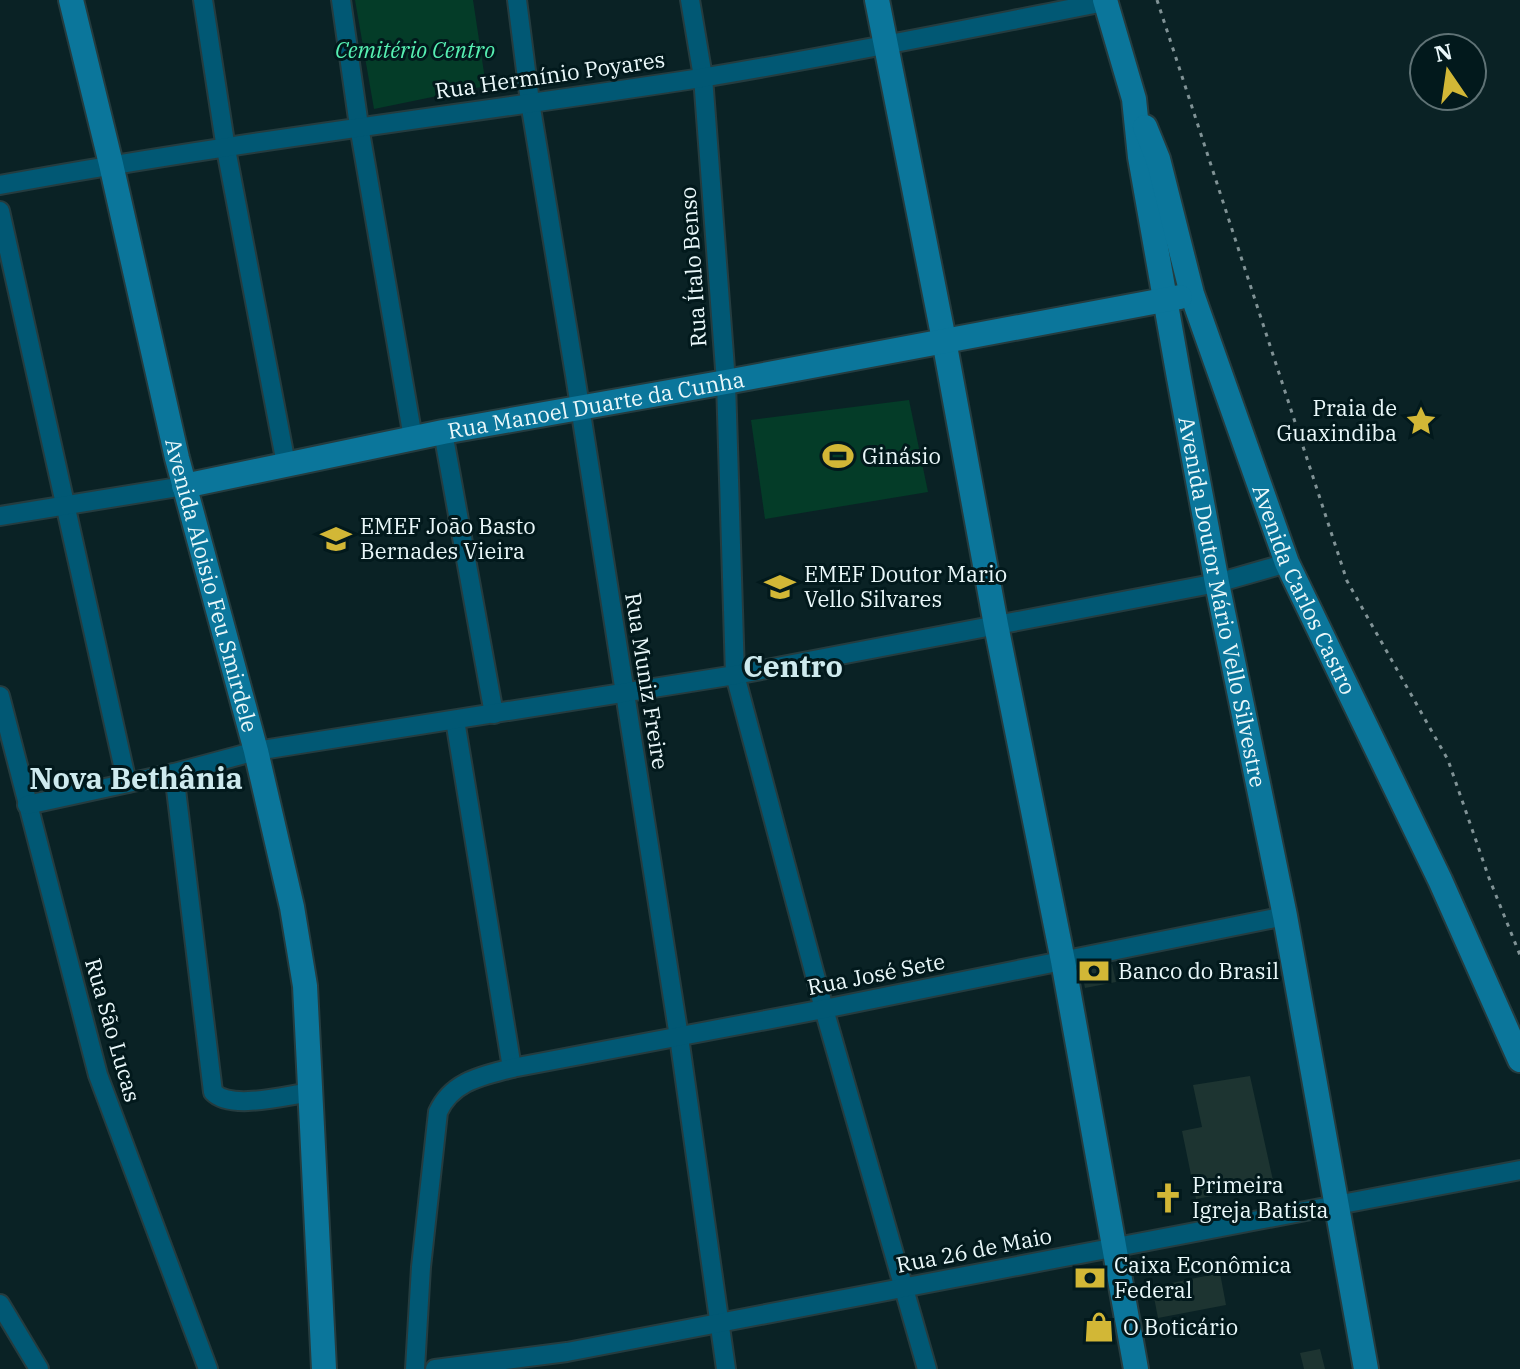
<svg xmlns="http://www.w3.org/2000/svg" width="1520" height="1369" font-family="'IBM Plex Serif',serif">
  <rect width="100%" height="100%" fill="#0a2225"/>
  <!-- green -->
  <g fill="#043c28">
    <path d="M 355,0 L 473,0 L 486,86 L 374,109 Z"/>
    <path d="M 909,400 L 928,492 L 765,519 L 751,420 Z"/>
  </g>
  <!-- building -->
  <g fill="#1d3431">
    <path d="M 1112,964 L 1116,982 L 1085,988 L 1081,969 Z"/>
    <path d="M 1250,1076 L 1274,1185 L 1196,1199 L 1182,1131 L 1202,1127 L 1193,1085 Z"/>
    <path d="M 1220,1273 L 1226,1305 L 1158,1318 L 1152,1287 Z"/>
    <path d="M 1320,1349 L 1325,1369 L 1304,1369 L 1300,1353 Z"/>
  </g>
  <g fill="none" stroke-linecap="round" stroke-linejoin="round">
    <!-- street casing -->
    <g stroke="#253c3f" stroke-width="22">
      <g id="street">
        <path d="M 203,0 L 226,149 L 286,464"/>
        <path d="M 341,0 L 359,126 L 413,438"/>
        <path d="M 517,0 L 530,102 L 575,375 L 679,1037 L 726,1369"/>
        <path d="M 690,0 L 703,77 L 726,382 L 735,675 L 824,1009 L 927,1369"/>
        <path d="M 0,185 C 232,142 467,114 701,78 C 836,56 971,28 1105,2"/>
        <path d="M 0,211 L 127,783"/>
        <path d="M 443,432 L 494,714"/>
        <path d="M 0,516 L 184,486"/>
        <path d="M 0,696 L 98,1075 L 208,1369"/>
        <path d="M 455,720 L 512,1068"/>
        <path d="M 174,773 L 213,1092 C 231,1111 287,1095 312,1092"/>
        <path d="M 27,805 L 174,773 L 256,751 L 735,675 L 1217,583 L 1287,563"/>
        <path d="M 0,1304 L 39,1369"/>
        <path d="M 415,1369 L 421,1267 L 438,1112 C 452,1081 482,1076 512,1068 L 824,1009 L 1285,916"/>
        <path d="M 435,1369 L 567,1352 L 1520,1170"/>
      </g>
    </g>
    <!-- secondary casing -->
    <g stroke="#253c3f" stroke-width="28">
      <g id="secondary">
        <path id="s1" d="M 71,0 L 111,164 L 177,458 L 256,751 L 292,907 L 305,986 L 324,1369"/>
        <path d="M 877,0 L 944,340 L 996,625 L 1063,961 L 1136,1369"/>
        <path id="s2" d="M 1105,0 L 1134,99 L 1140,157 L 1179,378 L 1217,583 L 1285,916 L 1366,1369"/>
        <path id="s3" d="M 1145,127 L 1158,159 L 1192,294 L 1287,563 L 1440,880 L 1520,1060"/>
        <path id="s4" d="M 184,486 L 443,432 L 726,382 L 1180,297"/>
      </g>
    </g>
    <!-- path -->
    <path stroke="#819396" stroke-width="3" stroke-dasharray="4 6" stroke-linecap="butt" d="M 1157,0 L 1347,581 L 1448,760 L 1489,878 L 1520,955"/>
    <!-- street -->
    <use href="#street" stroke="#015874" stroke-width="18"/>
    <!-- secondary -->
    <use href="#secondary" stroke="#0b769b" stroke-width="24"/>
  </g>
  <!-- icons -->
  <defs>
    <g id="sight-bare" transform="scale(2.4)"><path d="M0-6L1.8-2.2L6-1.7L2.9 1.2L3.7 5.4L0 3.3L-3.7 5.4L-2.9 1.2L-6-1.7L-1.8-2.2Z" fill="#d2b736" stroke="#02191c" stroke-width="2.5" paint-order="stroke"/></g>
    <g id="stadium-bare" transform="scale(2.4)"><path d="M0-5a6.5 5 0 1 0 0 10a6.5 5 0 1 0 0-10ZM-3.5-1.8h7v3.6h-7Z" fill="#d2b736" stroke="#02191c" stroke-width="2.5" paint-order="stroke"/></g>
    <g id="school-bare" transform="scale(2.4)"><path d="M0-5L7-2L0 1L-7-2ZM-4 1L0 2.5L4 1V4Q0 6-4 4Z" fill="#d2b736" stroke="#02191c" stroke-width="2.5" paint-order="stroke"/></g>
    <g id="bank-bare" transform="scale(2.4)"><path d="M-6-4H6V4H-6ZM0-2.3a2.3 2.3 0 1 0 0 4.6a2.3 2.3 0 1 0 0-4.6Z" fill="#d2b736" stroke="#02191c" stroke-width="2.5" paint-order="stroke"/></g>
    <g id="church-bare" transform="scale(2.4)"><path d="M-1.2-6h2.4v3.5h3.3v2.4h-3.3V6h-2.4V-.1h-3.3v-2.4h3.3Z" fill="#d2b736" stroke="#02191c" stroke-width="2.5" paint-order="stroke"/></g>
    <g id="shop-bare" transform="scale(2.4)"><path d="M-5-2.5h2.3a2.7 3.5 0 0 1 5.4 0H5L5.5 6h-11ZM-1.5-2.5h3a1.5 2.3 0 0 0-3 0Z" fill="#d2b736" stroke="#02191c" stroke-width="2.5" paint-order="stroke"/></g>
  </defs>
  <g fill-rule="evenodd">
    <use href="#sight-bare" x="1421" y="421"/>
    <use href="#stadium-bare" x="838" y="456"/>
    <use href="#school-bare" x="336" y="539"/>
    <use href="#school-bare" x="780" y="587"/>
    <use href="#bank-bare" x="1094" y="971"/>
    <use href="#church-bare" x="1168" y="1198"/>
    <use href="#bank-bare" x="1090" y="1278"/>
    <use href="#shop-bare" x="1099" y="1327"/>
  </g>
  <g text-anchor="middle" stroke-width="6" stroke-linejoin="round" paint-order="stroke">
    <!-- park labels -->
    <g font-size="22" font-style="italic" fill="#56f0b2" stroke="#02191c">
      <text x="415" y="58">Cemitério Centro</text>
    </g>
    <!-- street labels -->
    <g font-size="22" fill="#eaf8fa" stroke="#02191c">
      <text transform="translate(550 75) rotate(-8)" y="8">Rua Hermínio Poyares</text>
      <text transform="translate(693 267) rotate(-94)" y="8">Rua Ítalo Benso</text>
      <text dy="8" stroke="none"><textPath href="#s4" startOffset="420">Rua Manoel Duarte da Cunha</textPath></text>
      <text dy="8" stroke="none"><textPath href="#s1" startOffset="602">Avenida Aloisio Feu Smirdele</textPath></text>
      <text dy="8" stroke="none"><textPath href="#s3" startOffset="490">Avenida Carlos Castro</textPath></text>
      <text dy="8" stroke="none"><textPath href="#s2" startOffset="614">Avenida Doutor Mário Vello Silvestre</textPath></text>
      <text transform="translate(647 681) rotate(81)" y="8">Rua Muniz Freire</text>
      <text transform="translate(876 974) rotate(-11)" y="8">Rua José Sete</text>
      <text transform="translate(113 1030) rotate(74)" y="8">Rua São Lucas</text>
      <text transform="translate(974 1250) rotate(-11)" y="8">Rua 26 de Maio</text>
    </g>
    <!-- poi labels -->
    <g font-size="22" fill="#eaf8fa" stroke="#02191c" text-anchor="start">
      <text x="1397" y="416" text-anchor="end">Praia de<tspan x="1397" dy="25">Guaxindiba</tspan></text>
      <text x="862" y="464">Ginásio</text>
      <text x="360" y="534">EMEF João Basto<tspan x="360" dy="25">Bernades Vieira</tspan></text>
      <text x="804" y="582">EMEF Doutor Mario<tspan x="804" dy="25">Vello Silvares</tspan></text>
      <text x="1118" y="979">Banco do Brasil</text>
      <text x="1192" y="1193">Primeira<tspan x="1192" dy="25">Igreja Batista</tspan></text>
      <text x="1114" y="1273">Caixa Econômica<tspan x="1114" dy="25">Federal</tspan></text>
      <text x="1123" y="1335">O Boticário</text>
    </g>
    <!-- district labels -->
    <g font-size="30" font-weight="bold" fill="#ceeaee" stroke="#02191c">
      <text x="793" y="677">Centro</text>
      <text x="136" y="789">Nova Bethânia</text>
    </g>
  </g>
  <!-- north arrow -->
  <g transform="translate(1448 72) rotate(347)"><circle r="38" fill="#02191c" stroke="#5f7275" stroke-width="2"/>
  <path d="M0-6L14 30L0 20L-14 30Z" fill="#d2b736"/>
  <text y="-12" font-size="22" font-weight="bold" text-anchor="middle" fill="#eaf8fa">N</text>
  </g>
</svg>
